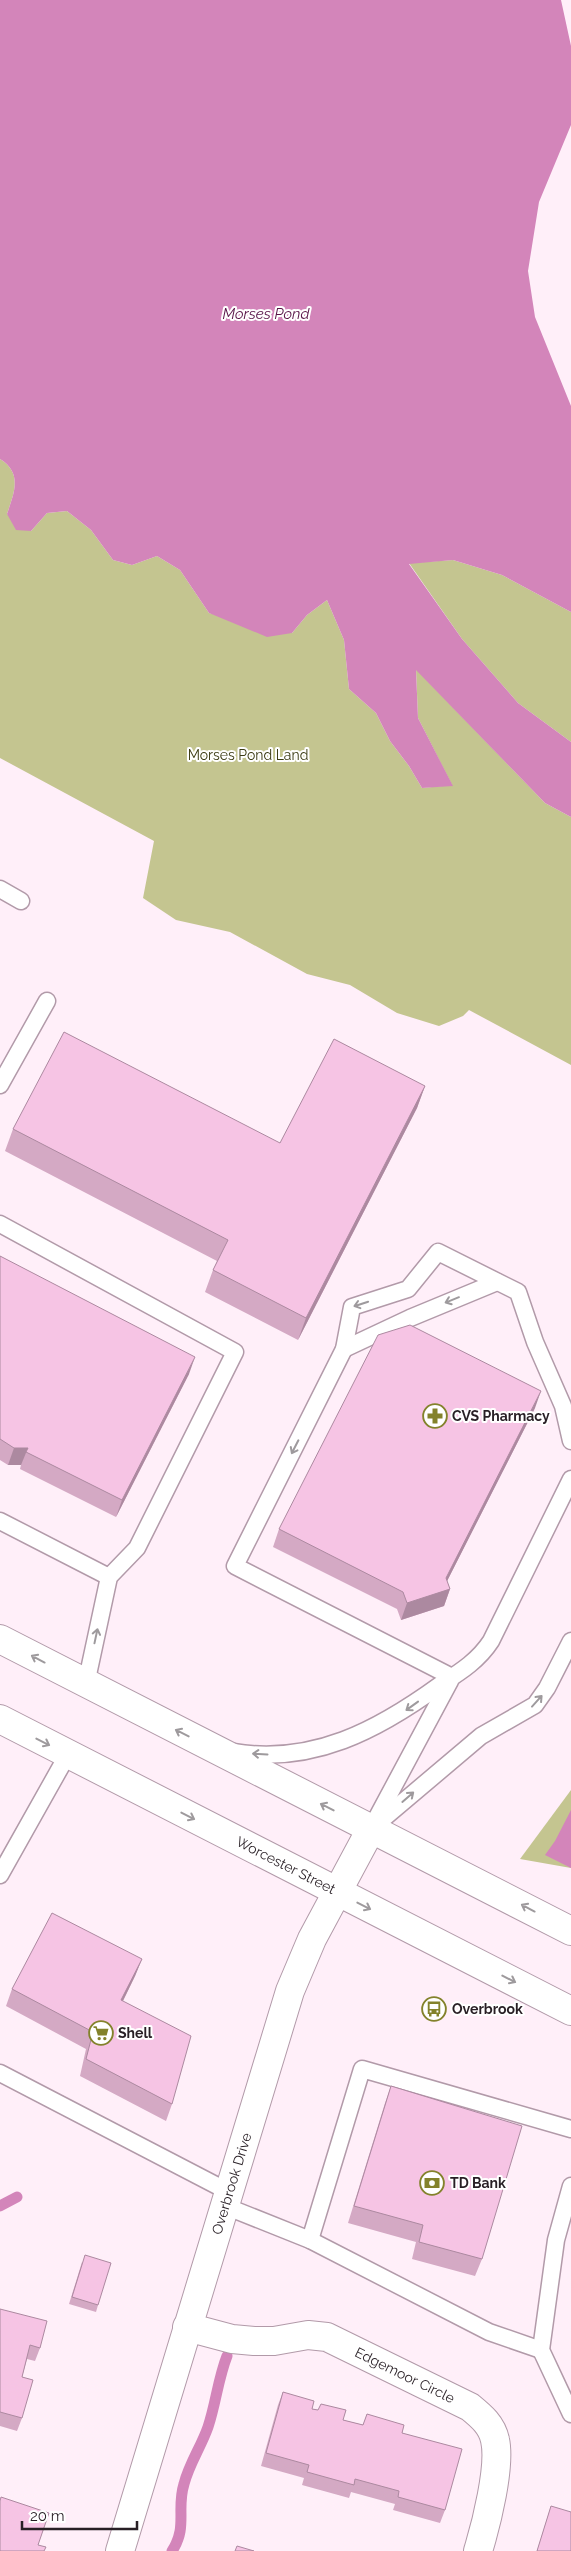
<svg xmlns="http://www.w3.org/2000/svg" width="571" height="2551" font-family="Raleway,sans-serif">
  <rect width="100%" height="100%" fill="#ffeff9"/>
  <!-- green -->
  <g fill="#c4c590">
    <path d="M 0,459 C 23,473 14,493 7,514 L 31,531 L 47,513 L 67,511 L 91,530 L 113,560 L 132,565 L 157,556 L 180,570 L 209,613 L 292,633 L 307,615 L 327,600 L 344,640 L 349,689 L 376,713 L 390,741 L 409,766 L 422,788 L 452,785 L 418,718 L 416,669 L 545,803 L 571,817 L 571,1065 L 469,1010 L 463,1016 L 439,1026 L 397,1013 L 350,985 L 307,974 L 230,932 L 176,920 L 143,898 L 154,841 L 0,758 Z"/>
    <path d="M 453,560 L 502,575 L 571,612 L 571,742 L 518,703 L 462,639 L 409,563 Z"/>
    <path d="M 571,1790 L 571,1868 L 520,1859 Z"/>
  </g>
  <!-- water -->
  <g fill="#d385ba">
    <path d="M 0,0 L 561,0 L 571,46 L 571,125 L 539,202 L 528,271 L 535,317 L 571,406 L 571,612 L 502,575 L 453,560 L 409,564 L 462,639 L 518,703 L 571,742 L 571,817 L 545,803 L 416,670 L 418,718 L 453,786 L 422,788 L 409,766 L 390,741 L 376,713 L 349,689 L 344,640 L 327,600 L 307,615 L 292,633 L 267,637 L 209,613 L 180,570 L 157,556 L 132,565 L 113,560 L 91,530 L 67,511 L 47,513 L 31,531 L 16,530 L 7,514 C 14,493 23,473 0,459 Z"/>
    <path d="M 571,1810 L 571,1868 L 545,1855 L 555,1841 Z"/>
  </g>
  <g fill="none" stroke-linecap="round" stroke-linejoin="round">
    <!-- stream -->
    <g stroke="#d385ba" stroke-width="11">
      <path d="M 0,2206 L 17,2197"/>
      <path d="M 172,2551 C 188,2527 176,2509 184,2484 C 189,2464 201,2447 208,2427 C 216,2403 218,2379 227,2356"/>
    </g>
    <!-- lane casing -->
    <g stroke="#b29aa9" stroke-width="19">
      <g id="lane">
        <path d="M 0,889 L 21,901"/>
        <path d="M 0,1085 L 47,1001"/>
        <path d="M 0,1224 L 235,1352 L 137,1548 L 109,1577 L 86,1684"/>
        <path d="M 344,1349 L 410,1318 L 497,1282"/>
        <path d="M 0,1521 L 109,1577"/>
        <path d="M 452,1677 L 235,1566 L 344,1349 L 352,1307 L 408,1289 L 438,1252 L 518,1292 L 535,1342 L 563,1406 L 571,1441"/>
        <path d="M 233,1752 C 313,1765 378,1730 440,1685 C 460,1672 478,1661 491,1641 L 571,1479"/>
        <path d="M 375,1821 L 450,1681"/>
        <path d="M 371,1829 L 481,1736 L 535,1705 L 547,1688 L 571,1641"/>
        <path d="M 0,1875 L 68,1754"/>
        <path d="M 0,2073 L 229,2192"/>
        <path d="M 571,2186 L 556,2240 L 541,2350 L 571,2414"/>
        <path d="M 225,2206 L 310,2240 L 489,2332 L 541,2350"/>
        <path d="M 310,2240 L 362,2069 L 571,2129"/>
      </g>
    </g>
    <!-- street casing -->
    <g stroke="#b29aa9" stroke-width="30">
      <g id="street">
        <path id="s1" d="M 187,2327 L 232,2339 L 254,2341 L 274,2341 L 308,2335 L 327,2337 L 470,2407 C 481,2416 492,2425 495,2440 C 501,2466 486,2525 478,2551"/>
      </g>
    </g>
    <!-- secondary casing -->
    <g stroke="#b29aa9" stroke-width="30">
      <g id="secondary">
        <path id="s2" d="M 120,2551 L 290,1991 L 312,1939 L 371,1829"/>
      </g>
    </g>
    <!-- highway casing -->
    <g stroke="#b29aa9" stroke-width="30">
      <g id="highway">
        <path d="M 0,1639 L 571,1931"/>
        <path id="s3" d="M 0,1719 L 571,2011"/>
      </g>
    </g>
    <!-- lane -->
    <use href="#lane" stroke="#fff" stroke-width="16"/>
    <!-- street -->
    <use href="#street" stroke="#fff" stroke-width="28"/>
    <!-- secondary -->
    <use href="#secondary" stroke="#fff" stroke-width="28"/>
    <!-- highway -->
    <use href="#highway" stroke="#fff" stroke-width="28"/>
  </g>
  <!-- wall -->
  <g fill="#d4a9c4">
    <path d="M 425,1086 L 417,1108 L 298,1340 L 205,1292 L 213,1270 L 217,1261 L 5,1151 L 13,1129 L 280,1143 Z"/>
    <path d="M 0,1256 L 189,1374 L 116,1517 L 20,1469 L 21,1465 L 8,1465 L 0,1460 Z"/>
    <path d="M 535,1408 L 447,1581 L 450,1589 L 444,1606 L 401,1620 L 397,1609 L 273,1547 L 279,1529 Z"/>
    <path d="M 142,1959 L 135,1976 L 123,2001 L 172,2104 L 166,2121 L 80,2076 L 86,2049 L 6,2006 L 12,1989 Z"/>
    <path d="M 391,2086 L 482,2259 L 475,2276 L 412,2259 L 416,2242 L 348,2223 L 385,2103 Z"/>
    <path d="M 82,2262 L 98,2305 L 96,2312 L 69,2304 Z"/>
    <path d="M 0,2309 L 40,2348 L 35,2361 L 27,2359 L 22,2377 L 22,2418 L 17,2431 L 0,2426 Z"/>
    <path d="M 283,2392 L 312,2409 L 343,2420 L 363,2425 L 367,2414 L 402,2433 L 445,2510 L 440,2523 L 393,2510 L 395,2504 L 351,2492 L 349,2498 L 302,2485 L 304,2478 L 261,2466 L 278,2405 Z"/>
    <path d="M 551,2506 L 571,2551 L 537,2551 Z"/>
  </g>
  <!-- shaded-wall -->
  <g fill="#ac89a0">
    <path d="M 425,1086 L 417,1108 L 298,1340 L 306,1318 Z"/>
    <path d="M 195,1357 L 189,1374 L 116,1517 L 122,1500 Z"/>
    <path d="M 541,1391 L 535,1408 L 442,1591 L 450,1589 L 444,1606 L 401,1620 L 407,1603 L 446,1578 Z"/>
    <path d="M 14,1448 L 28,1448 L 21,1465 L 8,1465 Z"/>
    <path d="M 142,1959 L 135,1976 L 115,2017 L 121,2000 Z"/>
  </g>
  <!-- building -->
  <g fill="#f6c4e4" stroke="#ac89a0">
    <path d="M 64,1032 L 280,1143 L 334,1039 L 425,1086 L 306,1318 L 213,1270 L 228,1240 L 13,1129 Z"/>
    <path d="M 0,1256 L 195,1357 L 122,1500 L 26,1452 L 28,1448 L 14,1448 L 0,1439 Z"/>
    <path d="M 410,1325 L 541,1391 L 446,1578 L 450,1589 L 407,1603 L 403,1592 L 279,1529 L 378,1335 Z"/>
    <path d="M 52,1913 L 142,1959 L 121,2000 L 191,2036 L 172,2104 L 86,2059 L 93,2032 L 12,1989 Z"/>
    <path d="M 391,2086 L 522,2126 L 482,2259 L 419,2242 L 423,2225 L 354,2206 Z"/>
    <path d="M 85,2255 L 111,2263 L 98,2305 L 72,2297 Z"/>
    <path d="M 0,2309 L 47,2321 L 40,2348 L 30,2345 L 22,2377 L 33,2380 L 22,2418 L 0,2412 Z"/>
    <path d="M 283,2392 L 314,2401 L 312,2409 L 318,2410 L 321,2404 L 346,2410 L 343,2420 L 363,2425 L 367,2414 L 404,2425 L 402,2433 L 462,2449 L 445,2510 L 398,2497 L 399,2491 L 355,2479 L 354,2485 L 307,2472 L 309,2465 L 266,2453 Z"/>
    <path d="M 1,2497 L 49,2513 L 38,2545 L 46,2547 L 44,2551 L 0,2551 L 0,2501 Z"/>
    <path d="M 551,2506 L 571,2512 L 571,2551 L 537,2551 Z"/>
    <path d="M 237,2546 L 254,2551 L 235,2551 Z"/>
  </g>
  <!-- one-way arrows -->
  <defs><path id="oneway-shaft" d="M-6 0H5M1.5-3L5.5 0L1.5 3" fill="none" stroke-width="1.6" stroke-linecap="round" stroke-linejoin="round" transform="scale(1.25)"/></defs>
  <g stroke="#9e9a9d">
    <use href="#oneway-shaft" transform="translate(452 1300) rotate(158)"/>
    <use href="#oneway-shaft" transform="translate(361 1304) rotate(162)"/>
    <use href="#oneway-shaft" transform="translate(295 1447) rotate(117)"/>
    <use href="#oneway-shaft" transform="translate(96 1636) rotate(-78)"/>
    <use href="#oneway-shaft" transform="translate(38 1659) rotate(-152)"/>
    <use href="#oneway-shaft" transform="translate(537 1701) rotate(-48)"/>
    <use href="#oneway-shaft" transform="translate(412 1706) rotate(144)"/>
    <use href="#oneway-shaft" transform="translate(182 1733) rotate(-153)"/>
    <use href="#oneway-shaft" transform="translate(43 1742) rotate(27)"/>
    <use href="#oneway-shaft" transform="translate(260 1754) rotate(-177)"/>
    <use href="#oneway-shaft" transform="translate(408 1797) rotate(-41)"/>
    <use href="#oneway-shaft" transform="translate(327 1807) rotate(-153)"/>
    <use href="#oneway-shaft" transform="translate(188 1816) rotate(27)"/>
    <use href="#oneway-shaft" transform="translate(364 1906) rotate(27)"/>
    <use href="#oneway-shaft" transform="translate(528 1908) rotate(-152)"/>
    <use href="#oneway-shaft" transform="translate(509 1979) rotate(27)"/>
  </g>
  <!-- icons -->
  <defs>
    <g id="pharmacy-ring" transform="scale(1.25)"><circle r="9.5" fill="#fff" stroke="#83822b" stroke-width="1.5"/><path d="M-2-6h4v4h4v4h-4v4h-4v-4h-4v-4h4Z" fill="#83822b"/></g>
    <g id="bus-ring" transform="scale(1.25)"><circle r="9.5" fill="#fff" stroke="#83822b" stroke-width="1.5"/><path d="M-5-6H5V4H4V6H2V4H-2V6H-4V4H-5ZM-3.5-4V0h7V-4ZM-3.5 1.2v1.5H-2V1.2ZM2 1.2v1.5H3.5V1.2Z" fill="#83822b"/></g>
    <g id="supermarket-ring" transform="scale(1.25)"><circle r="9.5" fill="#fff" stroke="#83822b" stroke-width="1.5"/><path d="M-6-5.5h2.5l.6 2H6L4.5 2H-2.5L-4.4-4H-6ZM-1.5 3.2a1.3 1.3 0 1 0 .1 0ZM3 3.2a1.3 1.3 0 1 0 .1 0Z" fill="#83822b"/></g>
    <g id="bank-ring" transform="scale(1.25)"><circle r="9.5" fill="#fff" stroke="#83822b" stroke-width="1.5"/><path d="M-6-4H6V4H-6ZM0-2.3a2.3 2.3 0 1 0 0 4.6a2.3 2.3 0 1 0 0-4.6Z" fill="#83822b"/></g>
  </defs>
  <g fill-rule="evenodd">
    <use href="#pharmacy-ring" x="435" y="1416"/>
    <use href="#bus-ring" x="434" y="2009"/>
    <use href="#supermarket-ring" x="101" y="2033"/>
    <use href="#bank-ring" x="432" y="2183"/>
  </g>
  <g text-anchor="middle" stroke-width="4" stroke-linejoin="round" paint-order="stroke">
    <!-- park labels -->
    <g font-size="14" fill="#3a3a12" stroke="#fff">
      <text x="248" y="760">Morses Pond Land</text>
    </g>
    <!-- poi labels -->
    <g font-size="14" font-weight="bold" fill="#281f25" stroke="#fff" text-anchor="start">
      <text x="452" y="1421">CVS Pharmacy</text>
      <text x="452" y="2014">Overbrook</text>
      <text x="118" y="2038">Shell</text>
      <text x="450" y="2188">TD Bank</text>
    </g>
    <!-- street labels -->
    <g font-size="14" fill="#281f25" stroke="#fff">
      <text dy="5" stroke="none"><textPath href="#s3" startOffset="321">Worcester Street</textPath></text>
      <text dy="5" stroke="none"><textPath href="#s2" startOffset="384">Overbrook Drive</textPath></text>
      <text dy="5" stroke="none"><textPath href="#s1" startOffset="229">Edgemoor Circle</textPath></text>
    </g>
    <!-- water labels -->
    <g font-size="15" font-style="italic" fill="#571246" stroke="#fff">
      <text x="266" y="319">Morses Pond</text>
    </g>
  </g>
  <!-- scale -->
  <path d="M22 2521v8h115v-8" fill="none" stroke="#281f25" stroke-width="2.5"/>
  <text x="30" y="2521" font-size="15" fill="#281f25" stroke="#ffffff" stroke-width="4" paint-order="stroke">20 m</text>
</svg>
